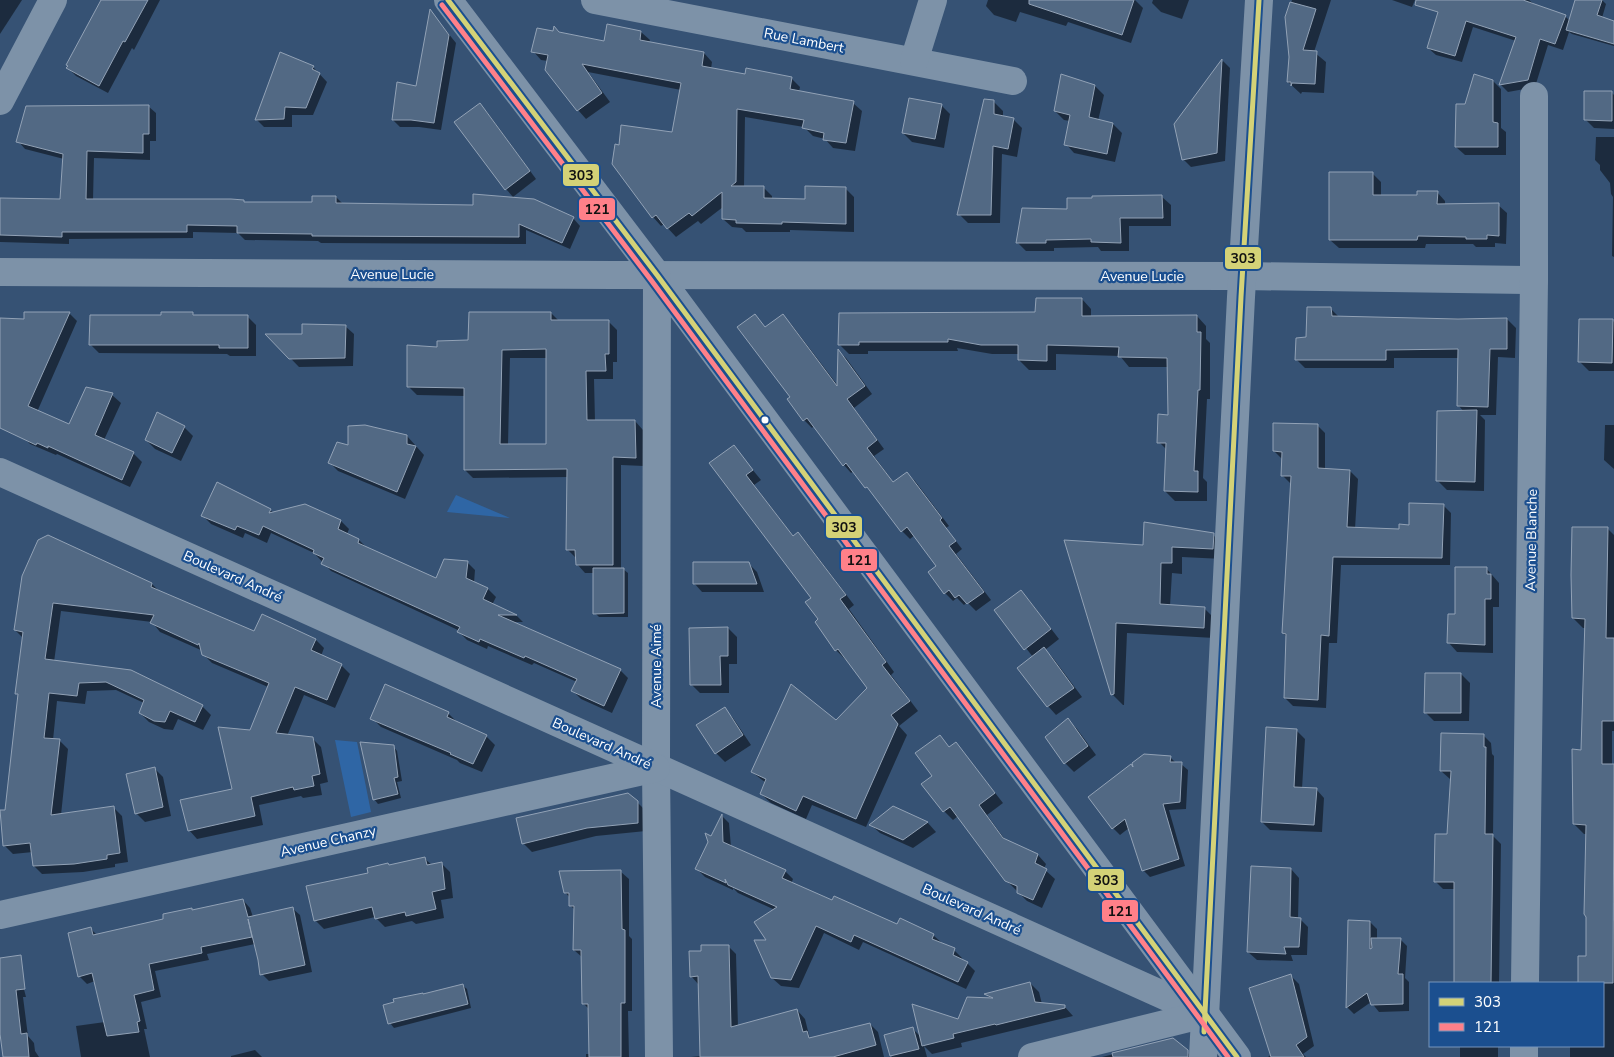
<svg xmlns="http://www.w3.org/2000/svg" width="1614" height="1057" font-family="'Nunito Sans',sans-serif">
  <rect width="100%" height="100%" fill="#365274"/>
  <!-- green -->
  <g fill="#2f66a5">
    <path d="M 456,495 L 510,518 L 447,512 Z"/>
    <path d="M 335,740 L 357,742 L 371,812 L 351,817 Z"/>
  </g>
  <!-- shadow -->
  <g fill="#0007" fill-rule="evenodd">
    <path d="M 0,0 L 22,0 L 0,34 Z"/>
    <path d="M 103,0 L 160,0 L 134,50 L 132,48 L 108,93 L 76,76 L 68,68 Z"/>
    <path d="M 988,0 L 1135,0 L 1143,8 L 1131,43 L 1068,22 L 1066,26 L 1020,12 L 1016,22 L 994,15 L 986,6 Z"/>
    <path d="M 1153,0 L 1189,0 L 1182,19 L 1161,12 L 1152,3 Z"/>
    <path d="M 1292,0 L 1331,0 L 1314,52 L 1326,62 L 1324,93 L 1302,92 L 1301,94 L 1288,82 L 1290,57 L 1287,18 Z"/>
    <path d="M 1392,0 L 1415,0 L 1412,7 Z"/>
    <path d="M 1442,0 L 1529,0 L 1535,5 L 1565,16 L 1570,21 L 1577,0 L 1602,0 L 1606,4 L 1602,18 L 1614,22 L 1614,46 L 1572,34 L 1569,32 L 1563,50 L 1548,45 L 1535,87 L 1508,92 L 1501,85 L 1516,41 L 1473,27 L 1462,62 L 1436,55 L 1428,48 Z"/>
    <path d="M 431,12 L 456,43 L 441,130 L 419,127 L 400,127 L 393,120 L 417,87 Z"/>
    <path d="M 641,32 L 650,40 L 649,43 L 704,53 L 712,62 L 711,69 L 746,76 L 791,78 L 800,87 L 799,92 L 853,103 L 862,111 L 855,151 L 833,148 L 825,139 L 813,136 L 804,127 L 745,117 L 744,187 L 763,187 L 772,196 L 772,200 L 806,201 L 845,188 L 854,197 L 854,232 L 790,230 L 790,232 L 746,232 L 742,228 L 732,227 L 723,219 L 723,207 L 701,224 L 698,221 L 676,237 L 664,224 L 661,226 L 653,217 L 620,146 L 673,134 L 681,90 L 588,72 L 610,102 L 586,119 L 578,110 L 548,61 L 541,60 L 533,51 L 560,34 L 605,42 Z"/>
    <path d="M 1223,61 L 1230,68 L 1225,161 L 1191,167 L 1183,159 L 1176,124 Z"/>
    <path d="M 313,67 L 327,82 L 313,115 L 292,115 L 292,127 L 264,127 L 256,119 Z"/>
    <path d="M 1493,81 L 1501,89 L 1501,128 L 1506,132 L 1506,155 L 1465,155 L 1456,147 L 1466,105 Z"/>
    <path d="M 1095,86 L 1104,95 L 1098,121 L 1113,124 L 1122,133 L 1115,162 L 1074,153 L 1066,144 L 1070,121 L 1064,120 L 1055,111 Z"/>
    <path d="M 1612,93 L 1614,95 L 1614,129 L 1594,128 L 1585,119 Z"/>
    <path d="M 994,102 L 1003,111 L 1003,117 L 1013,119 L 1022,128 L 1017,157 L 1002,154 L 1000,223 L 968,223 L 959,214 Z"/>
    <path d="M 480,105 L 487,112 L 536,179 L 513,197 L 506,189 Z"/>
    <path d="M 941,105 L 950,114 L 944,148 L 912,142 L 903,133 Z"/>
    <path d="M 148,106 L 156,113 L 156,141 L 150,141 L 150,160 L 94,158 L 93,200 L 313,203 L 336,197 L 343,204 L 573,218 L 580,226 L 570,249 L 526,230 L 526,244 L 321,243 L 318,241 L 245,240 L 238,233 L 193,232 L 193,238 L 69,239 L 69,244 L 0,242 L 0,199 L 62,200 L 64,159 L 25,149 L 18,141 Z"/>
    <path d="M 1596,137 L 1614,137 L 1614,257 L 1612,256 L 1613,197 L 1611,194 L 1610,183 L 1600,170 L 1600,165 L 1595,160 Z"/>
    <path d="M 1372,173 L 1381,182 L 1381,197 L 1418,196 L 1437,192 L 1445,201 L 1445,205 L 1498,205 L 1507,213 L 1506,244 L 1495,243 L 1495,247 L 1476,247 L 1473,244 L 1426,244 L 1425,248 L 1339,248 L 1330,240 Z"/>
    <path d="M 1162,197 L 1171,205 L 1171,226 L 1129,226 L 1129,251 L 1101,251 L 1098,247 L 1054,248 L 1054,251 L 1026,251 L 1017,242 L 1068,211 Z"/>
    <path d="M 1082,299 L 1091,309 L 1091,317 L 1197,316 L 1206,326 L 1206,339 L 1210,343 L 1210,399 L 1207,399 L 1203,478 L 1207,482 L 1207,501 L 1175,501 L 1165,491 L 1167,450 L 1159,442 L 1170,416 L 1169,367 L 1129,367 L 1120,356 L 1056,354 L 1056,370 L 1029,370 L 1019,360 L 1019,354 L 992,354 L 957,348 L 958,351 L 868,351 L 868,354 L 849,354 L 839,344 L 1037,313 Z"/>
    <path d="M 1331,309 L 1340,318 L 1507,319 L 1516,328 L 1515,358 L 1498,357 L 1496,415 L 1480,415 L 1485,420 L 1484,491 L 1447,490 L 1438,481 L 1464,412 L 1459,406 L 1459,358 L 1394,358 L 1394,368 L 1305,368 L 1296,359 L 1307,338 Z"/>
    <path d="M 69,313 L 77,321 L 37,412 L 70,426 L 87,388 L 112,395 L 121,403 L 104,440 L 133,453 L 142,462 L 130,487 L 57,454 L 56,455 L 30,444 L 23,436 L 0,426 L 0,320 L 25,320 Z"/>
    <path d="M 551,313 L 559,321 L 608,321 L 617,330 L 617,362 L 613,362 L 613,379 L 594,379 L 595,421 L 635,421 L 643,430 L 644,466 L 621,465 L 621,569 L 623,569 L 628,573 L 628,617 L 599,617 L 595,613 L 594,573 L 585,573 L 577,564 L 576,558 L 567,549 L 568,477 L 473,478 L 465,470 L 465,396 L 417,395 L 408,386 L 438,348 L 470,341 ZM 510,358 L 547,358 L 547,445 L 508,445 Z"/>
    <path d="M 193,314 L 195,316 L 247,316 L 256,325 L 256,356 L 230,356 L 227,354 L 99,353 L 90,344 L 162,316 Z"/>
    <path d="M 755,316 L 766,328 L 783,316 L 791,324 L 839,387 L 839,352 L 846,358 L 872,394 L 854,408 L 884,449 L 874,456 L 894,483 L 907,474 L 915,481 L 949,526 L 946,528 L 962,549 L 956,554 L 991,600 L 976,611 L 967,602 L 964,605 L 957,598 L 953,601 L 945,593 L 938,566 L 915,535 L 910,539 L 902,531 L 875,495 L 854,471 L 851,473 L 844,465 L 814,426 L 812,428 L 804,420 L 791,398 Z"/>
    <path d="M 1612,320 L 1614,322 L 1614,371 L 1589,371 L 1580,362 Z"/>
    <path d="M 345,326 L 354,334 L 353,366 L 299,367 L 268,335 L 303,335 Z"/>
    <path d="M 1317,425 L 1325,433 L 1325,470 L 1350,471 L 1358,479 L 1355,529 L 1400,530 L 1410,526 L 1443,505 L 1451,513 L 1450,565 L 1341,565 L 1337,643 L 1329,643 L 1326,708 L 1293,706 L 1285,698 L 1287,637 L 1283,633 L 1291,484 L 1283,476 L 1282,459 L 1274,451 Z"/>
    <path d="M 1605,425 L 1614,425 L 1614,469 L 1604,460 Z"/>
    <path d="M 184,427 L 193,436 L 181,461 L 155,449 L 146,440 Z"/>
    <path d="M 407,436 L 424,455 L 405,499 L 338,471 L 330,463 Z"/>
    <path d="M 734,447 L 761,480 L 754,485 L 794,537 L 798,534 L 807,543 L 854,605 L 849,609 L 894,672 L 891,675 L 918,711 L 899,726 L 907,735 L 866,827 L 812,805 L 806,819 L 771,803 L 761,794 L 766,783 L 752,772 L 836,722 L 869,688 L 847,659 L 846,660 L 836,650 L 816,622 L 820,619 L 813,598 L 711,464 Z"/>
    <path d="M 270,510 L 274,513 L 341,521 L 349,529 L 347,534 L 359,540 L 367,548 L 436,580 L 467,562 L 475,570 L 474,583 L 488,589 L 496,597 L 492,605 L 517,616 L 523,622 L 512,622 L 620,670 L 628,678 L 612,713 L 581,699 L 573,691 L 577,682 L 534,663 L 532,665 L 488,646 L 487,649 L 467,640 L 459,632 L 460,631 L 331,571 L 314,553 L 271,533 L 267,543 L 245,533 L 243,538 L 211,524 L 203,516 Z"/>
    <path d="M 1608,529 L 1614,535 L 1614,731 L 1612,731 L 1612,765 L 1614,765 L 1614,903 L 1594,902 L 1614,921 L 1614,1057 L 1570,1057 L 1570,1046 L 1603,1046 L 1603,983 L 1578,983 L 1580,957 L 1587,957 L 1587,834 L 1584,834 L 1574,824 L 1582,751 L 1586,628 L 1583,628 L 1573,618 Z"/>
    <path d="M 1213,535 L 1224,545 L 1223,559 L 1182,557 L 1182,574 L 1172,573 L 1170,606 L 1204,608 L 1215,619 L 1214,638 L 1127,633 L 1124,705 L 1123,705 L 1112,694 L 1065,541 L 1144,546 Z"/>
    <path d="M 749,564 L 757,572 L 764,592 L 702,592 L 694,583 Z"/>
    <path d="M 1486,568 L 1499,583 L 1499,607 L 1493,607 L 1493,653 L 1457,652 L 1449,643 L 1456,616 Z"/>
    <path d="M 23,577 L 152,584 L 159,591 L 255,632 L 263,616 L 316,640 L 324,648 L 321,656 L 342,666 L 350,674 L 335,708 L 304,695 L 287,736 L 312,738 L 321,747 L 328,782 L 320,784 L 322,795 L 303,798 L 301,796 L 259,805 L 263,825 L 197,839 L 189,830 L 234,790 L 251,732 L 268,687 L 212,663 L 203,654 L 203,651 L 160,632 L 152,622 L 61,611 L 54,662 L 202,706 L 211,715 L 203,730 L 178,719 L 173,730 L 164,729 L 149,722 L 140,713 L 144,703 L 116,690 L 87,691 L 85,704 L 57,701 L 53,740 L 59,740 L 68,749 L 61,815 L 113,807 L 122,816 L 128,862 L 115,864 L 115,867 L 83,872 L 42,874 L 34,866 L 33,852 L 13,854 L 4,845 L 6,811 L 19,696 L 16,693 L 23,638 L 15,630 Z"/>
    <path d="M 1021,591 L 1029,600 L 1059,639 L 1045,650 L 1053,658 L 1082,697 L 1056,715 L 1048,706 L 1033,657 L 996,610 Z"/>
    <path d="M 728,628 L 737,637 L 737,664 L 729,664 L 729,693 L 700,693 L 691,684 Z"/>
    <path d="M 1461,674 L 1470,683 L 1469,721 L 1434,721 L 1425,712 Z"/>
    <path d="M 724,709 L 733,718 L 751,745 L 725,762 L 716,753 Z"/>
    <path d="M 448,713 L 457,722 L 486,736 L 495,745 L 482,772 L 460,763 L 457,760 L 381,727 L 372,718 Z"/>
    <path d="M 1068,720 L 1077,729 L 1096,755 L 1074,772 L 1065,763 Z"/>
    <path d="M 1296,730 L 1305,739 L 1302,789 L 1316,789 L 1324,798 L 1322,832 L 1270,830 L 1262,822 Z"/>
    <path d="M 1483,735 L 1491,743 L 1492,754 L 1494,756 L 1493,836 L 1501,844 L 1499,983 L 1455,983 L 1455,889 L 1443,889 L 1435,881 L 1449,836 L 1452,779 L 1450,779 L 1441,771 Z"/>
    <path d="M 940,737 L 950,748 L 964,753 L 1003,803 L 987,815 L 1006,841 L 1038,855 L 1046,864 L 1044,869 L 1055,879 L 1042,908 L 1027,901 L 1006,880 L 958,816 L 953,820 L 944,811 L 934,776 Z"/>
    <path d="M 393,746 L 397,751 L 402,781 L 397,782 L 401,798 L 378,804 L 374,799 Z"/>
    <path d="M 1170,757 L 1176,763 L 1181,764 L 1188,770 L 1186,809 L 1169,810 L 1185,866 L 1150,877 L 1143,870 L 1129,828 L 1120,835 L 1113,828 Z"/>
    <path d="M 154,768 L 163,777 L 171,816 L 145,822 L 136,813 Z"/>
    <path d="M 637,802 L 646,811 L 646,831 L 596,836 L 532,852 L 523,843 Z"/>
    <path d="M 893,807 L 928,823 L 936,832 L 913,848 L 880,833 L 871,825 Z"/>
    <path d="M 722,816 L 729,823 L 731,847 L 785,871 L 793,879 L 791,884 L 898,926 L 933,935 L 942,943 L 954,950 L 962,958 L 961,960 L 967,963 L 975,971 L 966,989 L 863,942 L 859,950 L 824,933 L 799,988 L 781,986 L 772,978 L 768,941 L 775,910 L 738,893 L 733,888 L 733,890 L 705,877 L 697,869 Z"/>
    <path d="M 424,858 L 432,865 L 441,863 L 450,872 L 453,898 L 441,900 L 444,918 L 416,924 L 412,921 L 385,927 L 375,917 L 324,929 L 315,920 L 369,874 Z"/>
    <path d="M 1291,869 L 1299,878 L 1298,919 L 1300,919 L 1308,927 L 1307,955 L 1291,955 L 1293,961 L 1257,960 L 1248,952 Z"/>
    <path d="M 621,872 L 629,879 L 629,936 L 632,939 L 632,1011 L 628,1011 L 629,1057 L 586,1057 L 586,1054 L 590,1054 L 589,1009 L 583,1003 L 583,958 L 574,950 L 575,910 L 570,905 L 570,898 L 565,892 Z"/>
    <path d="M 243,900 L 250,908 L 253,917 L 292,908 L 300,915 L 312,972 L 269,981 L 262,974 L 255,944 L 207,954 L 209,960 L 155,971 L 161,997 L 141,1002 L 147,1029 L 144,1029 L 150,1057 L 81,1057 L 76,1026 L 105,1022 L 95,981 L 87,984 L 79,976 L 91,929 L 97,935 L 165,920 L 191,909 L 194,911 Z"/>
    <path d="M 1349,921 L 1370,922 L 1377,929 L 1377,939 L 1400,939 L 1407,946 L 1405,978 L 1409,982 L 1409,1011 L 1379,1012 L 1371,1002 L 1354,1014 L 1347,1007 Z"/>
    <path d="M 728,946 L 736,954 L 738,1027 L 797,1010 L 805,1019 L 810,1039 L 870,1024 L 878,1032 L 884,1057 L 691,1057 L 701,1056 L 699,985 L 691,976 L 703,952 Z"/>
    <path d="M 0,959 L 18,966 L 26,997 L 23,997 L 28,1036 L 34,1043 L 35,1051 L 39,1057 L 4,1057 L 1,1035 L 0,1035 Z"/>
    <path d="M 1291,976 L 1299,984 L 1314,1046 L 1303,1054 L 1306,1057 L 1268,1057 L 1271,1055 Z"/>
    <path d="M 1030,983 L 1039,992 L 1042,1004 L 1064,1006 L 1073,1016 L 961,1043 L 962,1047 L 932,1054 L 924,1046 L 927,1057 L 892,1057 L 891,1055 L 913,1029 L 921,1037 L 958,1021 L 991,999 L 986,994 Z"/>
    <path d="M 462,985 L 467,989 L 471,1008 L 394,1028 L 390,1023 L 422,994 Z"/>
    <path d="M 1173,1039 L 1192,1057 L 1102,1057 Z"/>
    <rect x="1460" y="1046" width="38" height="11"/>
    <path d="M 255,1050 L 262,1057 L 231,1057 L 231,1056 Z"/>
  </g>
  <!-- building -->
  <g fill="#526984" stroke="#92a2b6" fill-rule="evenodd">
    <path d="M 101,0 L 148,0 L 125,42 L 123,41 L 99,86 L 66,68 L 68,66 L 66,65 Z"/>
    <path d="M 1029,0 L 1134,0 L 1122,35 L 1029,4 Z"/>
    <path d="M 1416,0 L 1523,0 L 1566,15 L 1555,44 L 1540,39 L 1528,80 L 1499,85 L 1516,37 L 1466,21 L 1455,56 L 1427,48 L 1438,12 L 1415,5 Z"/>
    <path d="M 1575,0 L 1602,0 L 1597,15 L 1614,21 L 1614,44 L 1566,30 Z"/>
    <path d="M 1290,2 L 1316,9 L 1303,50 L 1317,51 L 1315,84 L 1292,83 L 1291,86 L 1291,82 L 1287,82 L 1289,57 L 1285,17 Z"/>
    <path d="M 430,9 L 449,35 L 434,123 L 411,120 L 392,120 L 397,82 L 416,86 Z"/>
    <path d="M 607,24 L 641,31 L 640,40 L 704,52 L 702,66 L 745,74 L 746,68 L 792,77 L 790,89 L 854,101 L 846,143 L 823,140 L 824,133 L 802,128 L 804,120 L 737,109 L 736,182 L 731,186 L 764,186 L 764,198 L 805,199 L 805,186 L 846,187 L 846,224 L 782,222 L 782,224 L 736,223 L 736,220 L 722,219 L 722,192 L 692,216 L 689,213 L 667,229 L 656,215 L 652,218 L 612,164 L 615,144 L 619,145 L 621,125 L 672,132 L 681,83 L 582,64 L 602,93 L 577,111 L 545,70 L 548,55 L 531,52 L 537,28 L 553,31 L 554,26 L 559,32 L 604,41 Z"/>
    <path d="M 280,52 L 314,66 L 312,69 L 320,73 L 306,108 L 285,107 L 284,119 L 255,120 Z"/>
    <path d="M 1222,59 L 1217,153 L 1182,160 L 1174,124 Z"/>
    <path d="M 1061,74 L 1095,85 L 1089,117 L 1113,123 L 1107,154 L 1064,145 L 1070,115 L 1054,111 Z"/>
    <path d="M 1474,74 L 1493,80 L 1493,122 L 1498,123 L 1498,147 L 1455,147 L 1456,104 L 1465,104 Z"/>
    <path d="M 1584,91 L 1612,91 L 1612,121 L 1584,120 Z"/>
    <path d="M 909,98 L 942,104 L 935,139 L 902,133 Z"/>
    <path d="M 984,99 L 994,100 L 994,114 L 1014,118 L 1008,149 L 993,146 L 991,215 L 957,215 Z"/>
    <path d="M 480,103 L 530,171 L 505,190 L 454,122 Z"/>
    <path d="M 149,105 L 149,134 L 143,134 L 143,153 L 87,151 L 86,199 L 231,199 L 244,200 L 244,202 L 312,202 L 312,196 L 336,196 L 336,203 L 473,205 L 473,194 L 534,199 L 574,217 L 562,243 L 519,224 L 519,237 L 312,236 L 312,234 L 237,233 L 237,226 L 187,225 L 187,232 L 62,232 L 62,237 L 0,235 L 0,198 L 60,199 L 63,154 L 16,142 L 26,106 Z"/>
    <path d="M 1329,172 L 1373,172 L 1373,195 L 1417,195 L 1417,191 L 1438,191 L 1437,204 L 1499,203 L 1499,236 L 1487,235 L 1487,239 L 1466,239 L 1466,237 L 1418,236 L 1417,240 L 1329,240 Z"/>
    <path d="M 1162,195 L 1163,218 L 1120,218 L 1121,243 L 1091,242 L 1091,239 L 1046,240 L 1046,243 L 1016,243 L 1022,208 L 1067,209 L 1067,198 L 1092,198 L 1092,196 Z"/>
    <path d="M 1036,298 L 1082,298 L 1082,316 L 1197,315 L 1197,332 L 1201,332 L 1200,390 L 1198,390 L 1194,471 L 1198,471 L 1198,492 L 1164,491 L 1166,443 L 1157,443 L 1158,414 L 1168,415 L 1167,358 L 1118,357 L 1119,347 L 1047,345 L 1047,361 L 1018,360 L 1018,345 L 981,345 L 948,339 L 948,342 L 859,342 L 859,345 L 838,345 L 839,313 L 1035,312 Z"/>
    <path d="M 1307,307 L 1331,307 L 1332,316 L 1458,319 L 1507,318 L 1507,349 L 1490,349 L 1488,407 L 1457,406 L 1458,349 L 1386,350 L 1386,360 L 1295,360 L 1296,338 L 1306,337 Z"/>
    <path d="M 24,312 L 70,312 L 28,406 L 69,424 L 86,387 L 113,393 L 95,435 L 134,452 L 122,480 L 48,446 L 48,448 L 37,443 L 36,445 L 0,428 L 0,318 L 24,319 Z"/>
    <path d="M 161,312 L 193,312 L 193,315 L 248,315 L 248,348 L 219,348 L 219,345 L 89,345 L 90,315 L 161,315 Z"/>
    <path d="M 469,312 L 551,312 L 551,320 L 609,320 L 609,354 L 605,354 L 606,371 L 586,371 L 587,420 L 635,420 L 636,458 L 613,457 L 613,565 L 576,565 L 575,550 L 566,550 L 567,469 L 464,470 L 464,388 L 407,387 L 407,345 L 437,347 L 437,341 L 468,340 ZM 546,349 L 546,444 L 500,444 L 502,350 Z"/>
    <path d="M 755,314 L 765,327 L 783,314 L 837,386 L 838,349 L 865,386 L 847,399 L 877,440 L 867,448 L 893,482 L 907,472 L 942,518 L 940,520 L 956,541 L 949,546 L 984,592 L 967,604 L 959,595 L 955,598 L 949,590 L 944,594 L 928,572 L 936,566 L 907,527 L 901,532 L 867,487 L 865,488 L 846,463 L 843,466 L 807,418 L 803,421 L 787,399 L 790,397 L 737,327 Z"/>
    <path d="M 1579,319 L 1613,319 L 1612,363 L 1578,362 Z"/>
    <path d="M 302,324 L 346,325 L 345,358 L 289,359 L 265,334 L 302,334 Z"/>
    <path d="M 1477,410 L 1475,482 L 1436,481 L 1437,411 Z"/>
    <path d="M 157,412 L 185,426 L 172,453 L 145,440 Z"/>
    <path d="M 1273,423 L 1318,424 L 1318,468 L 1350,470 L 1347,527 L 1399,529 L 1399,524 L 1409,525 L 1409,503 L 1444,504 L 1442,558 L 1333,557 L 1329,636 L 1321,635 L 1318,700 L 1284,698 L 1286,634 L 1282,633 L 1291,476 L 1281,476 L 1282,452 L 1273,451 Z"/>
    <path d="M 365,425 L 407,435 L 407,444 L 416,446 L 397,492 L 328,463 L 337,442 L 348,445 L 348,426 Z"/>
    <path d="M 734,445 L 753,470 L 746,475 L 793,536 L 798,532 L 846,595 L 840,599 L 886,662 L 882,665 L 910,701 L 891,715 L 898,724 L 856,819 L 803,796 L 796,811 L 760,794 L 766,779 L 751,772 L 791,684 L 836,720 L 867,688 L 838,649 L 835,651 L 815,622 L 818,619 L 805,602 L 811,598 L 709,463 Z"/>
    <path d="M 217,482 L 271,509 L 269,513 L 305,504 L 341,520 L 338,529 L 359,539 L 358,543 L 436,578 L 444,559 L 468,561 L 466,578 L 488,588 L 483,599 L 517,615 L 498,615 L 621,669 L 604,706 L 571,691 L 577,679 L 525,656 L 524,658 L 480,639 L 479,642 L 457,632 L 460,627 L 321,564 L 324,558 L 313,553 L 314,550 L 263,526 L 259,535 L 237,526 L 235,530 L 201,516 Z"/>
    <path d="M 1144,522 L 1214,533 L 1213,549 L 1172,547 L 1172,563 L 1161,563 L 1160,604 L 1205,607 L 1204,628 L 1116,623 L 1114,694 L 1111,695 L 1064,540 L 1143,545 Z"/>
    <path d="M 1572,527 L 1608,527 L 1606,638 L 1614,638 L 1614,721 L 1602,721 L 1602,764 L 1614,764 L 1613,983 L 1578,983 L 1578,956 L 1586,956 L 1586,917 L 1584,914 L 1586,825 L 1573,824 L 1572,749 L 1581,750 L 1585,619 L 1572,618 L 1571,575 Z"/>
    <path d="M 48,535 L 152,583 L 151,587 L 254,631 L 262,614 L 316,639 L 311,650 L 342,664 L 327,700 L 295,687 L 276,733 L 313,737 L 320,774 L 312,776 L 314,786 L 294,790 L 293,787 L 251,797 L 255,816 L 188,831 L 180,800 L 232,789 L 218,727 L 250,730 L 269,683 L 202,655 L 199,643 L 198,645 L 150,623 L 154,615 L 53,603 L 45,659 L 131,670 L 203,705 L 195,722 L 170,711 L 165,722 L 154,721 L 139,713 L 144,700 L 106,682 L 79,683 L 77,696 L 49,693 L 44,738 L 60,739 L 51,815 L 114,806 L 120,853 L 107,855 L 107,859 L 74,864 L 33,866 L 30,843 L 3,846 L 0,810 L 5,810 L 18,694 L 15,694 L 23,632 L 14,630 L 22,576 L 38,540 Z"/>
    <path d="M 693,562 L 749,562 L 757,584 L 693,584 Z"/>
    <path d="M 1455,567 L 1487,567 L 1487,574 L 1491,574 L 1491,599 L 1485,599 L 1485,645 L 1447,643 L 1448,614 L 1455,614 Z"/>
    <path d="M 593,568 L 624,568 L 624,613 L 593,614 Z"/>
    <path d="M 1021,590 L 1051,629 L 1024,650 L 994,610 Z"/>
    <path d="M 728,627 L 728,656 L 720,656 L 721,685 L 690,685 L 689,628 Z"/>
    <path d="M 1044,647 L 1074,688 L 1047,707 L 1017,668 Z"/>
    <path d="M 1425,673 L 1461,673 L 1461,713 L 1424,713 Z"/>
    <path d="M 385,684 L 449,712 L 447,717 L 487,735 L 473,764 L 450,754 L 451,753 L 370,719 Z"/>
    <path d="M 725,707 L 743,735 L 715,754 L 696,725 Z"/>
    <path d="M 1068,718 L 1088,746 L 1064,764 L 1045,737 Z"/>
    <path d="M 1266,727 L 1297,729 L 1294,787 L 1317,788 L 1314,825 L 1261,822 Z"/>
    <path d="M 1441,733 L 1484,734 L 1484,747 L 1486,747 L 1485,834 L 1493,834 L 1491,983 L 1454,983 L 1454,882 L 1434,882 L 1435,834 L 1447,834 L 1451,771 L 1440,771 Z"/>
    <path d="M 940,735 L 949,747 L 956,742 L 995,793 L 979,805 L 1003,838 L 1038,854 L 1035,863 L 1047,869 L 1033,900 L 1017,893 L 1017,886 L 1005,881 L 950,807 L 943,812 L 921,784 L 932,776 L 915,753 Z"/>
    <path d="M 360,742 L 394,745 L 398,777 L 394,778 L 398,794 L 373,800 Z"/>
    <path d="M 1144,754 L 1171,756 L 1170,762 L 1182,762 L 1180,802 L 1163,804 L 1179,859 L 1142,871 L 1125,819 L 1112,829 L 1088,797 L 1131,764 L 1133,767 L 1132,763 Z"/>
    <path d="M 155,767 L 163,807 L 135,814 L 126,774 Z"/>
    <path d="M 628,793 L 638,801 L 638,823 L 587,828 L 522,844 L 516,818 Z"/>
    <path d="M 893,806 L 928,822 L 903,840 L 869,825 Z"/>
    <path d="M 722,814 L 723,842 L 786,870 L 782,878 L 832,900 L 834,896 L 897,924 L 900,918 L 934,934 L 932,939 L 955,948 L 953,955 L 968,962 L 958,982 L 854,935 L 851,942 L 816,926 L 791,980 L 771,978 L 754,940 L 766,940 L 754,922 L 777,907 L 728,885 L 725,879 L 726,883 L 695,869 L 708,842 L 705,833 L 711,836 Z"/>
    <path d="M 425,857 L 427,865 L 442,862 L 445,889 L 432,892 L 436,909 L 406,916 L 405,912 L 375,919 L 372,907 L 314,921 L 306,886 L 368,873 L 367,868 L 388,863 L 389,865 Z"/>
    <path d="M 1251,866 L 1291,868 L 1290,917 L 1301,918 L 1299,947 L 1284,947 L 1286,954 L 1247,952 Z"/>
    <path d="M 621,870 L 622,929 L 625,930 L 625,1003 L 621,1003 L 621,1057 L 589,1057 L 588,1004 L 582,1004 L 581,950 L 573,950 L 574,906 L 569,906 L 569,893 L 564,893 L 559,871 Z"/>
    <path d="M 243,899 L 248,917 L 293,907 L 305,965 L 260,975 L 258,960 L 248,919 L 252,937 L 201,947 L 202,953 L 149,964 L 154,990 L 134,995 L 140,1021 L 137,1022 L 139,1032 L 107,1036 L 92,973 L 78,977 L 68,933 L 91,927 L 93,935 L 163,919 L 163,914 L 192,908 L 192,910 Z"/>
    <path d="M 1348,920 L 1370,921 L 1370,949 L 1372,948 L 1371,938 L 1401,938 L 1398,974 L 1403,974 L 1403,1004 L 1371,1005 L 1367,993 L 1346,1008 Z"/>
    <path d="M 701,945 L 729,945 L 731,1027 L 797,1009 L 803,1032 L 807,1031 L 809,1038 L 870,1023 L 876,1045 L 833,1057 L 700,1057 L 698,976 L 690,977 L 689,951 L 701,951 Z"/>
    <path d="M 21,955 L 25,989 L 16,990 L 21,1034 L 27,1033 L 29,1057 L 3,1057 L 0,1034 L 0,958 Z"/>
    <path d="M 1291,974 L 1307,1037 L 1296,1045 L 1304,1057 L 1271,1057 L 1249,988 Z"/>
    <path d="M 1030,982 L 1035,1002 L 1065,1005 L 1065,1008 L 996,1025 L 995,1024 L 953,1034 L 954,1038 L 922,1046 L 912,1004 L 958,1019 L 967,997 L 993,998 L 984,994 Z"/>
    <path d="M 463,984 L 468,1004 L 388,1024 L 383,1005 L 394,1002 L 393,999 L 423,993 L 423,994 Z"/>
    <path d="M 913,1027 L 919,1049 L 890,1056 L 884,1035 Z"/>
    <path d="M 1173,1038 L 1188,1050 L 1188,1057 L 1113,1057 L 1112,1053 Z"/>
  </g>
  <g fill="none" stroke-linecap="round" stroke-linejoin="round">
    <!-- minor -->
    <g stroke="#7d92a8" stroke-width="28">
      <path d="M 448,0 L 657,275 L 1237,1057"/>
      <path d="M 595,0 L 1013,81"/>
      <path d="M 914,61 L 933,0"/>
      <path d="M 0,101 L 53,0"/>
      <path d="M 0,272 L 613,275 L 1243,276 L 1534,280"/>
      <path d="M 657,275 L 656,768 L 659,1057"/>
      <path d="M 0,472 L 1205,1014"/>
      <path d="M 0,915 L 656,768"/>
      <path d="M 1525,983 L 1534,280 L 1534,96"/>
      <path d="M 1032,1057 L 1205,1014"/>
      <path d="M 1203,1057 L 1241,297 L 1259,0"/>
      <path d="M 1524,1057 L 1524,1046"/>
    </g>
    <!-- bus-1 casing -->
    <g stroke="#1b4f8f" stroke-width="9">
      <g id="bus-1">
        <path d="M 448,0 L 657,275 L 1237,1057"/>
        <path d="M 1204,1032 L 1241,297 L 1259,0"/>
      </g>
    </g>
    <!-- bus-2 casing -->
    <g stroke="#1b4f8f" stroke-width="9">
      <path id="bus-2" d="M 442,5 L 651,280 L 1228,1057"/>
    </g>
    <!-- bus-1 -->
    <use href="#bus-1" stroke="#d4d277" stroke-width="5"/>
    <!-- bus-2 -->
    <use href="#bus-2" stroke="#ff8089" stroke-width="5"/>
  </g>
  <!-- markers -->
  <circle fill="#fff" stroke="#1b4f8f" stroke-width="2" cx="765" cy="420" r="4.5"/>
  <g text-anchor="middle" stroke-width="4.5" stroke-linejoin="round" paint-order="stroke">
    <!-- street labels -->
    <g font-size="14" fill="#fff" stroke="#1b4f8f">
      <text transform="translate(804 40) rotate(11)" y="5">Rue Lambert</text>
      <text x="392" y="279">Avenue Lucie</text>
      <text x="1142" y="281">Avenue Lucie</text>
      <text transform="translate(1531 540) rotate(-89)" y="5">Avenue Blanche</text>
      <text transform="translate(233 576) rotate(24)" y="5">Boulevard André</text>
      <text transform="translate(656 666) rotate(-90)" y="5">Avenue Aimé</text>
      <text transform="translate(602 743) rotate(24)" y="5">Boulevard André</text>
      <text transform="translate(328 841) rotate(-13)" y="5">Avenue Chanzy</text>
      <text transform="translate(972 909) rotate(24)" y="5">Boulevard André</text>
    </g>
  </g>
  <g stroke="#1b4f8f" stroke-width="2">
    <rect x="562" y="163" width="38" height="24" rx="5" fill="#d4d277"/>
    <rect x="578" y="197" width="38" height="24" rx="5" fill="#ff8089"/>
    <rect x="1224" y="246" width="38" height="24" rx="5" fill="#d4d277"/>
    <rect x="825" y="515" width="38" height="24" rx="5" fill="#d4d277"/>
    <rect x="840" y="548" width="38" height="24" rx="5" fill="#ff8089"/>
    <rect x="1087" y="868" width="38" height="24" rx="5" fill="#d4d277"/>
    <rect x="1101" y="899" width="38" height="24" rx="5" fill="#ff8089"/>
  </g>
  <g font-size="14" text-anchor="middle" font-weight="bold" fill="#111">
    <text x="581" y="180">303</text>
    <text x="597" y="214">121</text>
    <text x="1243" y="263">303</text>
    <text x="844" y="532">303</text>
    <text x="859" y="565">121</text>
    <text x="1106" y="885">303</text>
    <text x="1120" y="916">121</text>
  </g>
  <!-- legend -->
  <rect x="1429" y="982" width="175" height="65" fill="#1b4f8f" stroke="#7695bc"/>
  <rect x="1439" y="998" width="25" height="8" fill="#d4d277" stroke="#7695bc"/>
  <text x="1474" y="1007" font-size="15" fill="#ffffff">303</text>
  <rect x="1439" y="1023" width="25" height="8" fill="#ff8089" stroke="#7695bc"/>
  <text x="1474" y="1032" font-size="15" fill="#ffffff">121</text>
</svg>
